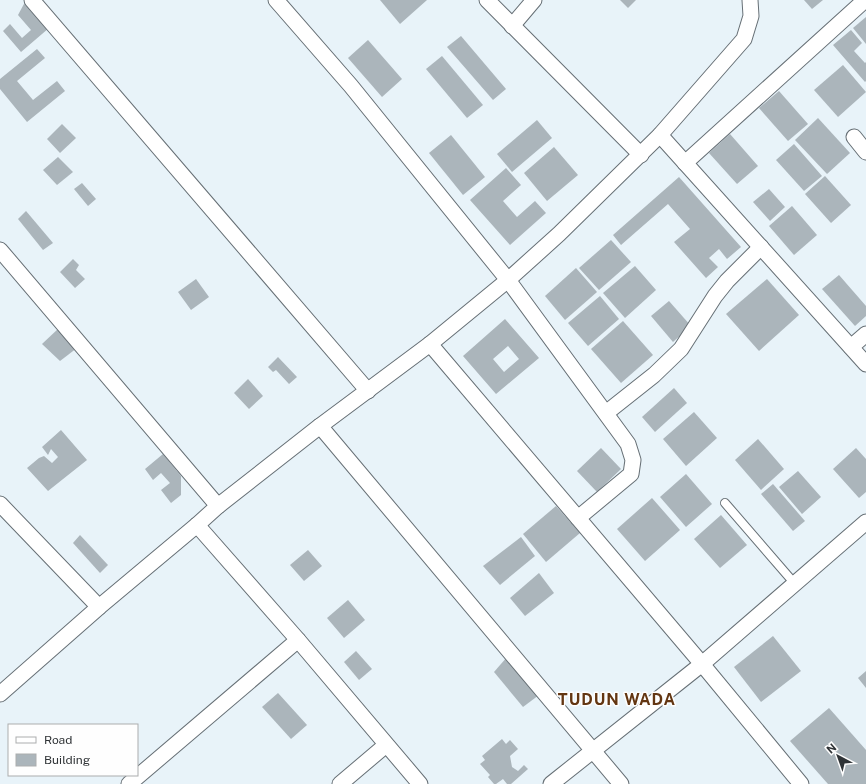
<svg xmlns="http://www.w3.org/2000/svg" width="866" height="784" font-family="'Public Sans',sans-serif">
  <rect width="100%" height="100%" fill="#e8f3f9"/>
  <!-- building -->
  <g fill="#abb5bb" fill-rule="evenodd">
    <path d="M 380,0 L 427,0 L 400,24 Z"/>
    <path d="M 620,0 L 636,0 L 628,8 Z"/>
    <path d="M 804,0 L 823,0 L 812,9 Z"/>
    <path d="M 25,2 L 49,28 L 21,52 L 3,31 L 10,24 L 22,38 L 31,30 L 18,15 Z"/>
    <path d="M 866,17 L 866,44 L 853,28 Z"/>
    <path d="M 851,30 L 862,43 L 854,51 L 865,63 L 866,62 L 866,81 L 865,82 L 833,45 Z"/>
    <path d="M 461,36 L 506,89 L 493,100 L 447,47 Z"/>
    <path d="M 368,40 L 402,79 L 382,97 L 348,58 Z"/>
    <path d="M 37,49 L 45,58 L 17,81 L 33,100 L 57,81 L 65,91 L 27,122 L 0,89 L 0,79 Z"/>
    <path d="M 442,56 L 483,105 L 467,118 L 426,69 Z"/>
    <path d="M 843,65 L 866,92 L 838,117 L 814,90 Z"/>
    <path d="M 779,91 L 808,124 L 788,141 L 759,108 Z"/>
    <path d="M 818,118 L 850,153 L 827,174 L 795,140 Z"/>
    <path d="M 537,120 L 552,138 L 512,172 L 497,154 Z"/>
    <path d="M 62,124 L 76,138 L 60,153 L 47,139 Z"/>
    <path d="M 730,134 L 758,166 L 737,184 L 709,153 Z"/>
    <path d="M 451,135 L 485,177 L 463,195 L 429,153 Z"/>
    <path d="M 794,144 L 822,176 L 804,191 L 776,160 Z"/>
    <path d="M 554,147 L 578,175 L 547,201 L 524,173 Z"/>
    <path d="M 58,157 L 73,172 L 57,185 L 43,170 Z"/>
    <path d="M 506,168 L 521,185 L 503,201 L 517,217 L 535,201 L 546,213 L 510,245 L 470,200 Z"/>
    <path d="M 825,176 L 851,205 L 831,223 L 805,194 Z"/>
    <path d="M 679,177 L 741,247 L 727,259 L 719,249 L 709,258 L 718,267 L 706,278 L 674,242 L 690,229 L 668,204 L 621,245 L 613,235 Z"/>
    <path d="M 82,183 L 96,199 L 88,206 L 74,189 Z"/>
    <path d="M 769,189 L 785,207 L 770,221 L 753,202 Z"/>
    <path d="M 792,206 L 817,235 L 794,255 L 769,226 Z"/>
    <path d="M 26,211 L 53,243 L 43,250 L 18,219 Z"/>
    <path d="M 611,240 L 631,262 L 599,290 L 579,268 Z"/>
    <path d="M 73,259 L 79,265 L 76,270 L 85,279 L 75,288 L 60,272 Z"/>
    <path d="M 635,266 L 656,290 L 625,318 L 603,293 Z"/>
    <path d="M 576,268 L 597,292 L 565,320 L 545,296 Z"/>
    <path d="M 839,275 L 866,306 L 866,316 L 855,326 L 822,289 Z"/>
    <path d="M 196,279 L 209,297 L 191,310 L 178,292 Z"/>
    <path d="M 767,279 L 799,315 L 759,351 L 726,314 Z"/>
    <path d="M 600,296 L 619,319 L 588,346 L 568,323 Z"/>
    <path d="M 669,301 L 691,326 L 673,342 L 651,316 Z"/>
    <path d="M 505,319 L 539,358 L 496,394 L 463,356 ZM 508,346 L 519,359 L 504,372 L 493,359 Z"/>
    <path d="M 623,321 L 653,355 L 621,383 L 591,349 Z"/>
    <path d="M 59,328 L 77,348 L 60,361 L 42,344 Z"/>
    <path d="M 278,357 L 297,377 L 289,384 L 276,370 L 273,372 L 268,367 Z"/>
    <path d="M 248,379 L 263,396 L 249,409 L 234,393 Z"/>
    <path d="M 674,388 L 687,403 L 655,432 L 642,417 Z"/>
    <path d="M 694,412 L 717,438 L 686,466 L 663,439 Z"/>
    <path d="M 61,430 L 87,460 L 48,491 L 27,468 L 39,458 L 44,456 L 52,463 L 58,457 L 51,449 L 48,455 L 42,447 Z"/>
    <path d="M 758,439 L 784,469 L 761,490 L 735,460 Z"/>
    <path d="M 601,448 L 621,469 L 597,492 L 577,471 Z"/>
    <path d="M 856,448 L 866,459 L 866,492 L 859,498 L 833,469 Z"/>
    <path d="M 163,454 L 181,476 L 181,495 L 171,503 L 161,490 L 170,483 L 161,473 L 153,480 L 145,469 Z"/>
    <path d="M 798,471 L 821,497 L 802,514 L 779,487 Z"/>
    <path d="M 686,474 L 712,504 L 686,527 L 660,497 Z"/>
    <path d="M 773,484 L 805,521 L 793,531 L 761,494 Z"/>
    <path d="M 652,498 L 680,530 L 645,561 L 617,529 Z"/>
    <path d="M 556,506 L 580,533 L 546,562 L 523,534 Z"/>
    <path d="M 721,515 L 747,545 L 720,568 L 694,539 Z"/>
    <path d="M 80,535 L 108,565 L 100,573 L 73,543 Z"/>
    <path d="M 521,537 L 535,556 L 500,585 L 483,566 Z"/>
    <path d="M 308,550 L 322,566 L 304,581 L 290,565 Z"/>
    <path d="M 539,573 L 554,593 L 525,616 L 510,598 Z"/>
    <path d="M 348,600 L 365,620 L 344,638 L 327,618 Z"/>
    <path d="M 773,636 L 801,671 L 761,702 L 734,667 Z"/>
    <path d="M 356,651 L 372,669 L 359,680 L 344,662 Z"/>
    <path d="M 507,657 L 539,695 L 523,707 L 494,672 Z"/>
    <path d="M 866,671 L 866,688 L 858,678 Z"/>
    <path d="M 278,693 L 307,725 L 291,739 L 262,707 Z"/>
    <path d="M 829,708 L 866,750 L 866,784 L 828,784 L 790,741 Z"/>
    <path d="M 502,739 L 506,744 L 510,740 L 518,749 L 510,756 L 512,767 L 518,771 L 524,765 L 528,769 L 511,784 L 507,784 L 503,779 L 496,784 L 494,784 L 488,777 L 490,775 L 480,764 L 485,760 L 482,756 Z"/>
  </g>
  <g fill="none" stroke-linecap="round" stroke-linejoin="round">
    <!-- lane casing -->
    <g stroke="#666f75" stroke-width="10">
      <path id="lane" d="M 725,503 L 795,584"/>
    </g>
    <!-- street casing -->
    <g stroke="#666f75" stroke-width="17">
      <g id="street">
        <path d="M 32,0 L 368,391"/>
        <path d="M 276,0 L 351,86 L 508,280 L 628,444 L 633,460 L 631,474 L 578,518"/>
        <path d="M 487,0 L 641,155"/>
        <path d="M 512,26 L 534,0"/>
        <path d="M 660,135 L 866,364"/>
        <path d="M 854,137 L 866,152"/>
        <path d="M 685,163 L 865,0"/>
        <path d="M 0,250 L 218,506"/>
        <path d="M 430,344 L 702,664 L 801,784"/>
        <path d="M 851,347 L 866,334"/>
        <path d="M 606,413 L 654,375 L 681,349 L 715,296 L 727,281 L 761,247"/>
        <path d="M 320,426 L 621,784"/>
        <path d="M 0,504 L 99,607"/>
        <path d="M 197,525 L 298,640 L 420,784"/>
        <path d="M 0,694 L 99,607 L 197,525 L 218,506 L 320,426 L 430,344 L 508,280 L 559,234 L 660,135 L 744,39 L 751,16 L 750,0"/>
        <path d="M 129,784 L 298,640"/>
        <path d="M 340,784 L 386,745"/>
        <path d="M 551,784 L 702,664 L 866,522"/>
      </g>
    </g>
    <!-- lane -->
    <use href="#lane" stroke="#fff" stroke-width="8"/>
    <!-- street -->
    <use href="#street" stroke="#fff" stroke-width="15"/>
  </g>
  <g text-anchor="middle" stroke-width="3" stroke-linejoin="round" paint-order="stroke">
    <!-- district labels -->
    <g font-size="16" font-weight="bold" letter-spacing="1" fill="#633612" stroke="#fefefe">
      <text x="617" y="705">TUDUN WADA</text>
    </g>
  </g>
  <!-- legend -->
  <rect x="8" y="724" width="130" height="52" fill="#fefefe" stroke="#abadae"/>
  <rect x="16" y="737" width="20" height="6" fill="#ffffff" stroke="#abadae"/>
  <text x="44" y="744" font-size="12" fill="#2f3336">Road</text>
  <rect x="16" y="754" width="20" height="12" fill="#abb5bb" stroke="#abadae"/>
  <text x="44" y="764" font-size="12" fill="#2f3336">Building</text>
  <!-- north arrow -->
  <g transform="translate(838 756) rotate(319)" stroke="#fefefe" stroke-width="3" paint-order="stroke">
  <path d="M0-3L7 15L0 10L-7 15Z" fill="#2f3336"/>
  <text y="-6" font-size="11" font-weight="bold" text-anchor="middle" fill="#2f3336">N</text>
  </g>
</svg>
